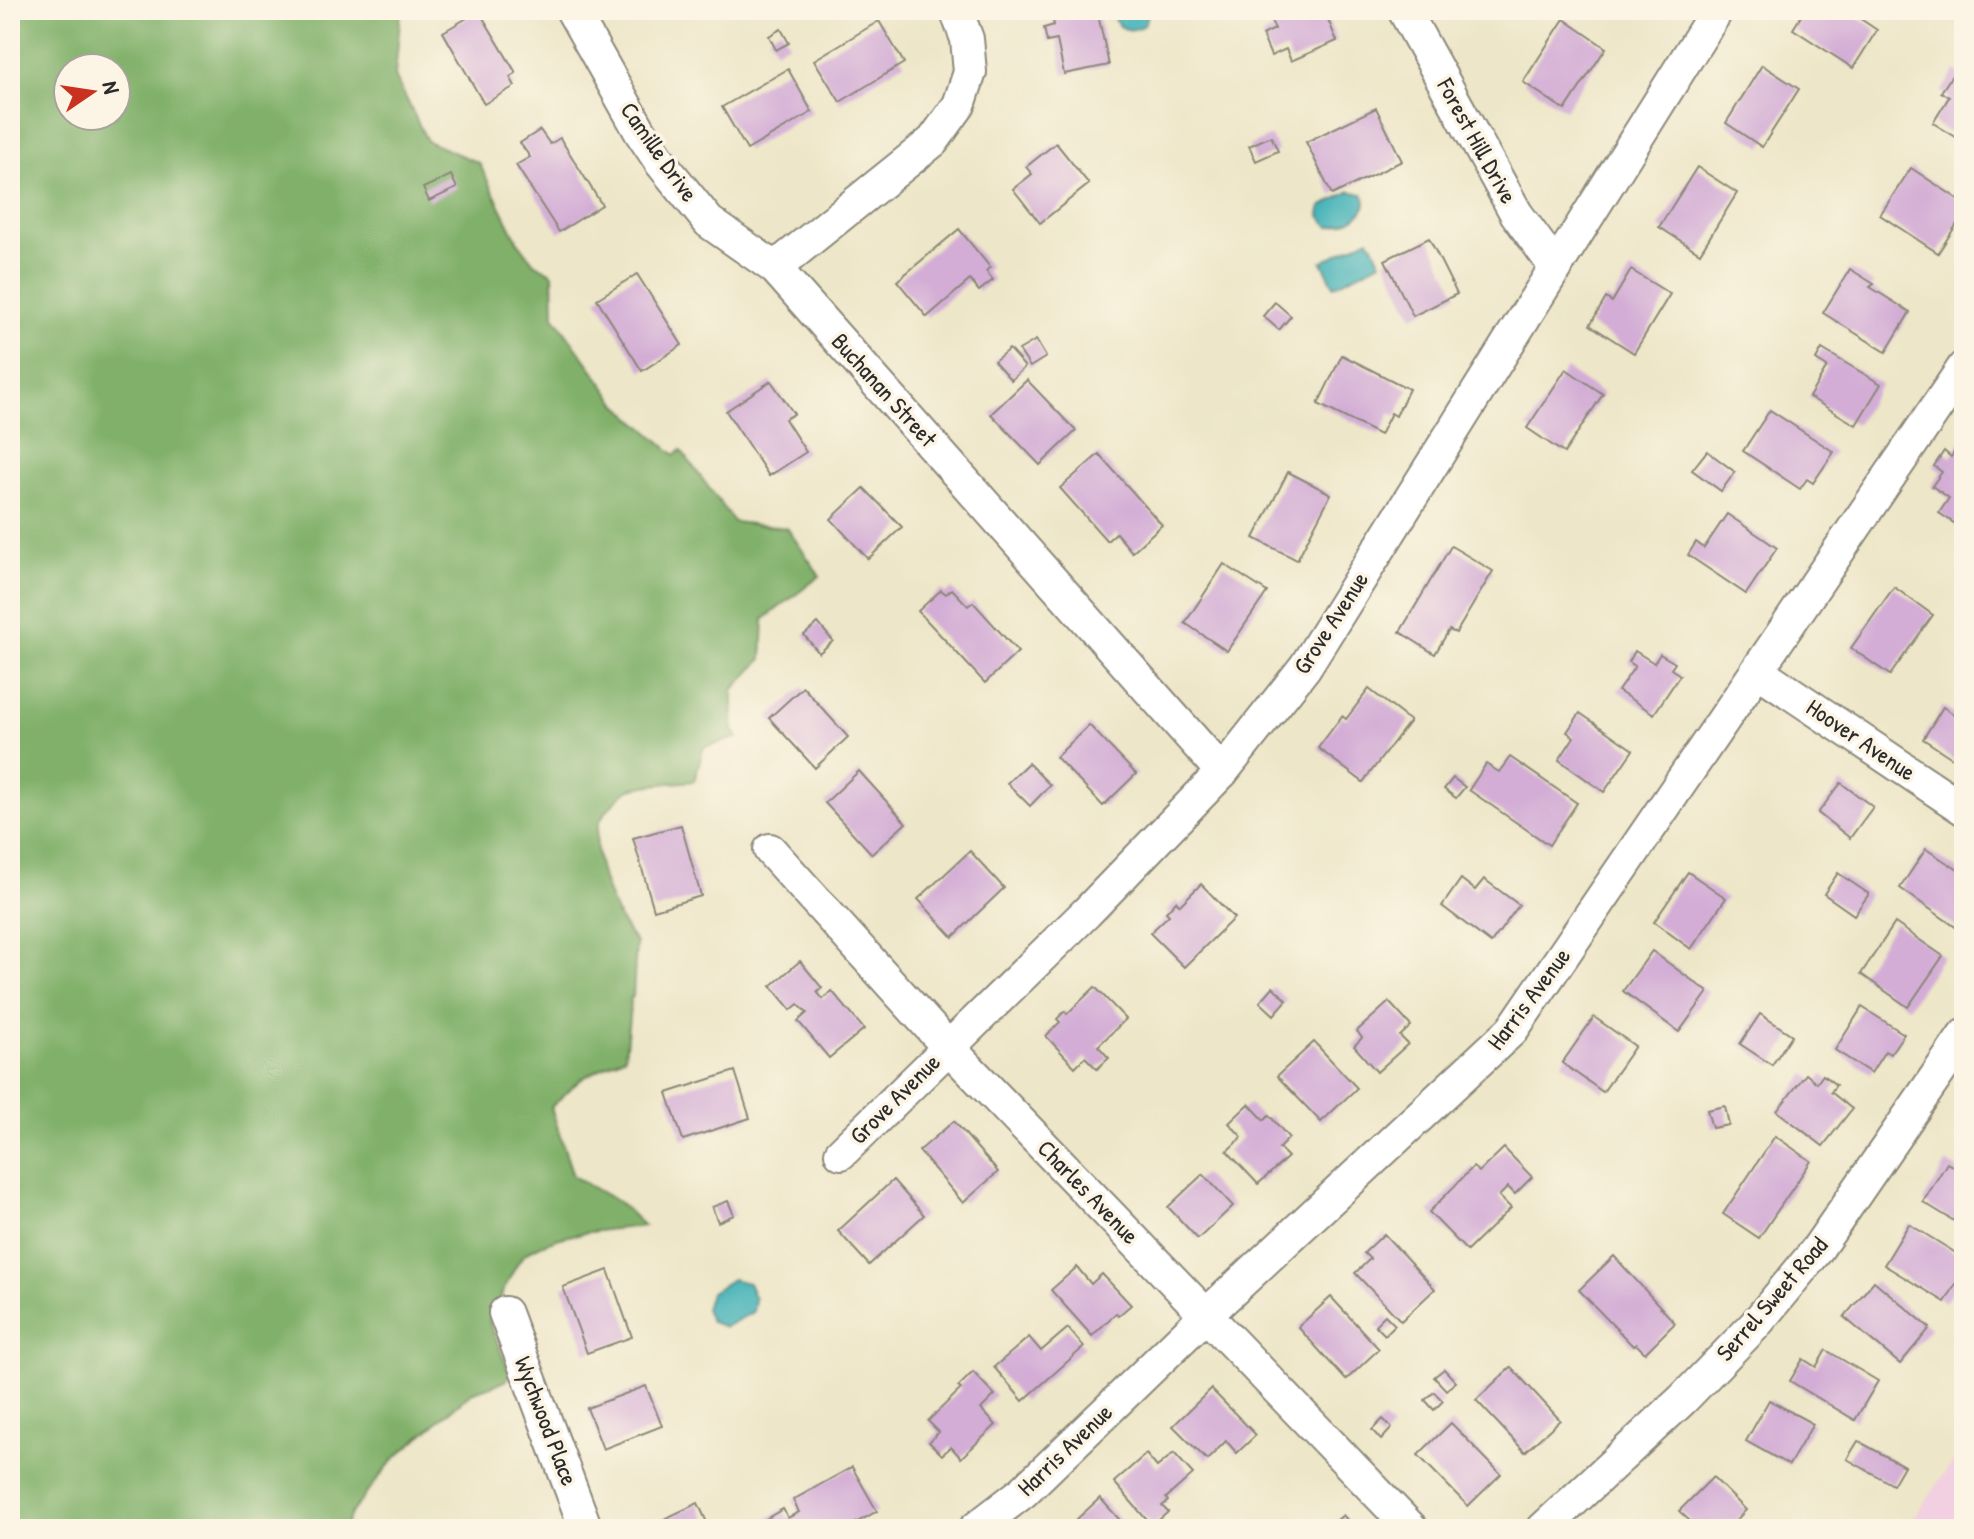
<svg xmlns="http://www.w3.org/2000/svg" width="1974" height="1539" font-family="'Patrick Hand',sans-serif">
  <rect width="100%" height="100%" fill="#fcf5e5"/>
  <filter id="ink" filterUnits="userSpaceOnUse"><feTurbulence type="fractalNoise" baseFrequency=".0125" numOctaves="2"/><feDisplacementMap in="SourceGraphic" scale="16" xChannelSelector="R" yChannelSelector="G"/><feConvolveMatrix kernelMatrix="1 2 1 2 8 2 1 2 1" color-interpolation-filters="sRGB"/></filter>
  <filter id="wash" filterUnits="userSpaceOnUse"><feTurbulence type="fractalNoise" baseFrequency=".006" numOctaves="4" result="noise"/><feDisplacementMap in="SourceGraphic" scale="32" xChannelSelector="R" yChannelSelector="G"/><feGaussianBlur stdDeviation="1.8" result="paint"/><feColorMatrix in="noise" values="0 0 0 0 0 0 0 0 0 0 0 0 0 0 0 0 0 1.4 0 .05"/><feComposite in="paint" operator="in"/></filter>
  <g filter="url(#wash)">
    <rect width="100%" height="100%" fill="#ede6c8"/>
    <!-- built -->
    <path fill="#f2cfe1" d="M 1964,1447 L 1964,1529 L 1905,1529 Z"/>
    <!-- forest -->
    <path fill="#80b069" stroke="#566e4a" stroke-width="2" fill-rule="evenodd" d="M 10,10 L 401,10 L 395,76 L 427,141 L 479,163 L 518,242 L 533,262 L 553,274 L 554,316 L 619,406 L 675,455 L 681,450 L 734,522 L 787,528 L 820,576 L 764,619 L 762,659 L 733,690 L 733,730 L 738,738 L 704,747 L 694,781 C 679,783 638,784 627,791 C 619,797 602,814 599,823 C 589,858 614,917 636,943 L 633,997 L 631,997 L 625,1056 L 581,1079 L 551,1107 L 573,1176 L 620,1203 L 644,1226 C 607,1230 554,1232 524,1255 C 515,1262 496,1308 489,1321 L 510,1374 L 506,1381 L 471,1393 L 393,1460 L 352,1512 L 344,1529 L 10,1529 ZM 68,68 L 116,68 L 116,116 L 68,116 Z"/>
    <!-- water -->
    <g fill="#40b1b7" stroke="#366e71" stroke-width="2">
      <path d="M 1150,10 L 1144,25 C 1128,35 1115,27 1111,11 Z"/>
      <path d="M 1350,191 L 1363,194 C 1373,214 1346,224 1329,227 L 1320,216 L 1321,207 Z"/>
      <path d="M 1369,238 L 1381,262 L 1334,286 L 1322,262 Z"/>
      <path d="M 732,1279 L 748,1283 L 755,1299 L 753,1312 L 725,1327 L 711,1322 L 705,1309 L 710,1293 Z"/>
    </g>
    <g id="blocks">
      <!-- building -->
      <g fill="#d3add6">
        <path d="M 1051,10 L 1097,10 L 1109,65 L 1064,74 L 1057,40 L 1047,42 L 1044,28 L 1054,25 Z"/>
        <path d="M 1266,10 L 1324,10 L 1337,41 L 1291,61 L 1286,49 L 1271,56 L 1262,35 L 1275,29 Z"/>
        <path d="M 1805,10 L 1847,10 L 1877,30 L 1853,68 L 1793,29 Z"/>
        <path d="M 479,11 L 516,73 L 510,77 L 515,86 L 484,104 L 443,32 Z"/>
        <path d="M 1564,19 L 1606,48 L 1565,110 L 1523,82 Z"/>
        <path d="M 879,21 L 904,63 L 840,102 L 814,60 Z"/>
        <path d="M 781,29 L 789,43 L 776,50 L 769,36 Z"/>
        <path d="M 1762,65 L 1799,89 L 1762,147 L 1726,123 Z"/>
        <path d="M 788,69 L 812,112 L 747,150 L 722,107 Z"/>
        <path d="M 1955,71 L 1962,75 L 1964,73 L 1964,142 L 1933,123 L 1949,97 L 1941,92 Z"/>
        <path d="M 1376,108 L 1402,161 L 1332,195 L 1306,142 Z"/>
        <path d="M 540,130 L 550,144 L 560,138 L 602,205 L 559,232 L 516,165 L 530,157 L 520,143 Z"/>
        <path d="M 1271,136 L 1278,151 L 1256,161 L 1249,146 Z"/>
        <path d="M 1056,143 L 1089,184 L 1040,223 L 1013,189 L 1032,174 L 1026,167 Z"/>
        <path d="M 1697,167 L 1737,193 L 1700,253 L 1659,227 Z"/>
        <path d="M 1911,168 L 1964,203 L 1964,213 L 1938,253 L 1880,215 Z"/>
        <path d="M 451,175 L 457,188 L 429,201 L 423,188 Z"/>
        <path d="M 959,229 L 990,267 L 986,271 L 993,280 L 979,291 L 970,280 L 927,317 L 897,281 Z"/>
        <path d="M 1429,238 L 1457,294 L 1413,316 L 1385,260 Z"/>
        <path d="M 1850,269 L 1874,284 L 1870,287 L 1910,312 L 1886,352 L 1823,313 Z"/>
        <path d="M 1631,270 L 1670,294 L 1634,353 L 1590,325 L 1606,298 L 1612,302 Z"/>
        <path d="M 637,274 L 682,345 L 642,371 L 597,299 Z"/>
        <path d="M 1275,302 L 1291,316 L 1279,330 L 1263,316 Z"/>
        <path d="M 1036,340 L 1046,357 L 1030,367 L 1019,350 Z"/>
        <path d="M 1009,349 L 1025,367 L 1011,380 L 994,361 Z"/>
        <path d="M 1822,349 L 1881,384 L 1856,425 L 1809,397 L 1827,367 L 1816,360 Z"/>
        <path d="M 1342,355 L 1409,389 L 1396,416 L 1391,413 L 1380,435 L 1318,404 Z"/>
        <path d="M 1566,369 L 1603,394 L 1564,453 L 1527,428 Z"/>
        <path d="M 1027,380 L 1076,431 L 1040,465 L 991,414 Z"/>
        <path d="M 771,381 L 794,414 L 785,419 L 806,452 L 769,476 L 726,411 Z"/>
        <path d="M 1770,410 L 1834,452 L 1813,483 L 1807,479 L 1800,489 L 1743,451 Z"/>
        <path d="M 1961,442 L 1964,444 L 1964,521 L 1960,527 L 1939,513 L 1949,498 L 1932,486 L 1942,472 L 1934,466 L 1944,451 L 1951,457 Z"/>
        <path d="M 1707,451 L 1735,472 L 1721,491 L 1692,470 Z"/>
        <path d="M 1099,454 L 1162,525 L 1132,552 L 1116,533 L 1107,541 L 1060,488 Z"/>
        <path d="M 1288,472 L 1331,494 L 1297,560 L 1254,538 Z"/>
        <path d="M 864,488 L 902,527 L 868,559 L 831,519 Z"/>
        <path d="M 1727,514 L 1777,548 L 1746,594 L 1688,555 L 1696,542 L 1704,548 Z"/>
        <path d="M 1451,546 L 1493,571 L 1456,633 L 1449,630 L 1435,654 L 1400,632 Z"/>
        <path d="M 1224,564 L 1267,592 L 1227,651 L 1185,623 Z"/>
        <path d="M 1894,587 L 1933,615 L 1890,675 L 1851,648 Z"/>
        <path d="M 952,589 L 968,606 L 973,602 L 1018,652 L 985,683 L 918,611 L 941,590 L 946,594 Z"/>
        <path d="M 818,623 L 833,641 L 819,653 L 804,635 Z"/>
        <path d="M 1635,651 L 1654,663 L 1660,654 L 1675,663 L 1671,669 L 1680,675 L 1654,714 L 1618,691 L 1635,666 L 1629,662 Z"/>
        <path d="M 803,687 L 848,737 L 815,768 L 769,718 Z"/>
        <path d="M 1369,689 L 1410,721 L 1363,782 L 1318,748 L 1342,716 L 1346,719 Z"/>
        <path d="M 1943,707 L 1964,721 L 1964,747 L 1955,760 L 1923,739 Z"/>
        <path d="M 1580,713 L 1633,750 L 1604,792 L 1559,760 L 1574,737 L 1567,732 Z"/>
        <path d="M 1089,725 L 1136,774 L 1103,806 L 1056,757 Z"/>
        <path d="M 1510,757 L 1577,803 L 1549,845 L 1469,790 L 1486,764 L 1499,772 Z"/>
        <path d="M 1028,763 L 1050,785 L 1030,806 L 1007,783 Z"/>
        <path d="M 859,771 L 906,823 L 872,854 L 825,803 Z"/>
        <path d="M 1453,778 L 1465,787 L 1456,798 L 1444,789 Z"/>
        <path d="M 1841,783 L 1873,807 L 1850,838 L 1818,813 Z"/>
        <path d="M 681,825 L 701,896 L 654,910 L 633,838 Z"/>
        <path d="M 1926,849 L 1964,874 L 1964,918 L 1957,928 L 1900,888 Z"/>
        <path d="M 970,851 L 1004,888 L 953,937 L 918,899 Z"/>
        <path d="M 1688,872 L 1726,898 L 1691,949 L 1654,922 Z"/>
        <path d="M 1838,873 L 1869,894 L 1854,915 L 1824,894 Z"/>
        <path d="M 1461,879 L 1475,890 L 1484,879 L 1519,905 L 1491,943 L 1442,906 Z"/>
        <path d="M 1201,884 L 1234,918 L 1184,967 L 1150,933 L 1169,915 L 1166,912 L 1176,901 L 1180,905 Z"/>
        <path d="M 1895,923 L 1943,956 L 1908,1007 L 1861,974 Z"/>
        <path d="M 1652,951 L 1708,992 L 1679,1032 L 1623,991 Z"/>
        <path d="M 800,961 L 822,988 L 817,992 L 823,999 L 832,991 L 864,1029 L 829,1058 L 798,1021 L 807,1013 L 798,1004 L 791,1010 L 771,986 Z"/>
        <path d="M 1095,987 L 1126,1019 L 1098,1046 L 1109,1058 L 1097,1069 L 1085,1057 L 1075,1067 L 1046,1036 L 1060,1022 L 1057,1019 L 1065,1011 L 1067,1014 Z"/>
        <path d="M 1273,987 L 1287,1000 L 1274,1015 L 1260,1002 Z"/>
        <path d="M 1389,1002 L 1411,1026 L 1400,1036 L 1408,1044 L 1377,1072 L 1354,1046 L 1362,1038 L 1357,1031 Z"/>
        <path d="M 1862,1007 L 1904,1034 L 1890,1054 L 1885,1051 L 1871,1073 L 1835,1050 Z"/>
        <path d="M 1760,1014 L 1792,1035 L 1772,1065 L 1740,1044 Z"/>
        <path d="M 1594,1017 L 1635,1046 L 1603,1092 L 1562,1063 Z"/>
        <path d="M 1314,1042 L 1357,1088 L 1321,1122 L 1277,1076 Z"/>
        <path d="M 735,1071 L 750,1118 L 683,1140 L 667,1093 Z"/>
        <path d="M 1806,1074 L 1817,1083 L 1823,1075 L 1836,1085 L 1831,1092 L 1852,1109 L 1823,1146 L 1777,1111 Z"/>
        <path d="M 1249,1104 L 1264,1120 L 1269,1115 L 1289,1138 L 1279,1148 L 1288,1157 L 1258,1184 L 1227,1151 L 1242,1137 L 1229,1123 Z"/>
        <path d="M 1725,1106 L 1729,1125 L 1712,1128 L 1707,1110 Z"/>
        <path d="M 954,1121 L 998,1172 L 963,1203 L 919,1151 Z"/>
        <path d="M 1775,1136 L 1811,1161 L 1759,1238 L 1723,1214 Z"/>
        <path d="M 1504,1148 L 1532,1177 L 1515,1194 L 1508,1187 L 1499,1196 L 1511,1208 L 1467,1251 L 1429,1212 L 1473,1167 L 1479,1172 Z"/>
        <path d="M 1947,1163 L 1964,1173 L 1964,1227 L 1923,1202 Z"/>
        <path d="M 1203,1174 L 1233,1206 L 1198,1239 L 1168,1207 Z"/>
        <path d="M 893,1180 L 924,1215 L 869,1265 L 838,1231 Z"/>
        <path d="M 728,1201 L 734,1215 L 718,1222 L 712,1207 Z"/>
        <path d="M 1909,1224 L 1964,1258 L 1964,1271 L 1945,1302 L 1884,1265 Z"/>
        <path d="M 1384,1234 L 1435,1289 L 1401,1321 L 1355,1273 L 1370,1259 L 1364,1253 Z"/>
        <path d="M 1614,1256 L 1675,1323 L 1645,1353 L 1636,1344 L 1633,1346 L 1579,1290 Z"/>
        <path d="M 1077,1267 L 1091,1284 L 1102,1274 L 1131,1305 L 1118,1316 L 1116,1313 L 1092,1336 L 1051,1290 Z"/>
        <path d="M 608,1270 L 632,1337 L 587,1353 L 563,1287 Z"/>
        <path d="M 1874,1281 L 1930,1328 L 1900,1364 L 1844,1317 Z"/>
        <path d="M 1331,1297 L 1379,1349 L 1346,1380 L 1298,1327 Z"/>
        <path d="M 1385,1315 L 1395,1325 L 1385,1335 L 1375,1325 Z"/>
        <path d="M 1068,1328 L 1084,1347 L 1023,1401 L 994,1367 L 1029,1337 L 1041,1351 Z"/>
        <path d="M 1826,1350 L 1878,1381 L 1855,1420 L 1790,1381 L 1803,1359 L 1816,1367 Z"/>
        <path d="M 1511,1367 L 1560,1420 L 1525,1452 L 1476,1400 Z"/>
        <path d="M 1444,1369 L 1456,1382 L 1446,1390 L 1434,1377 Z"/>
        <path d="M 973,1372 L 995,1395 L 981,1409 L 996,1425 L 961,1458 L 951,1447 L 942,1455 L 929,1442 L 939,1432 L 928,1421 L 961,1389 L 958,1387 Z"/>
        <path d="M 646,1386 L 662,1426 L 603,1449 L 587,1408 Z"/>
        <path d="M 1211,1389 L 1256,1435 L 1237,1453 L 1226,1441 L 1207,1460 L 1173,1426 Z"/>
        <path d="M 1434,1392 L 1443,1401 L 1434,1410 L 1425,1400 Z"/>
        <path d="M 1769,1400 L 1813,1424 L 1789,1465 L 1746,1441 Z"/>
        <path d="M 1383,1419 L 1392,1428 L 1381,1440 L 1372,1430 Z"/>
        <path d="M 1451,1423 L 1501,1474 L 1468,1506 L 1418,1455 Z"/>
        <path d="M 1858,1441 L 1904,1466 L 1893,1485 L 1847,1459 Z"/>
        <path d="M 1174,1453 L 1193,1474 L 1166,1498 L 1168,1501 L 1162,1506 L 1168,1512 L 1152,1526 L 1114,1482 L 1146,1454 L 1157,1467 Z"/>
        <path d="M 852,1467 L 877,1511 L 845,1529 L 753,1529 L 752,1527 L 783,1509 L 788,1518 L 799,1512 L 793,1500 Z"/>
        <path d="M 1713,1477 L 1746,1510 L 1728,1529 L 1683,1529 L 1690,1521 L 1679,1511 Z"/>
        <path d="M 1100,1498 L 1128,1529 L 1066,1529 Z"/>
        <path d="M 698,1503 L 710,1529 L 664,1529 L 660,1521 Z"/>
        <path d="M 1343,1515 L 1355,1529 L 1327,1529 Z"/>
      </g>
    </g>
  </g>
  <g filter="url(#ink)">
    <use href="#blocks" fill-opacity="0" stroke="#8c887a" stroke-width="2"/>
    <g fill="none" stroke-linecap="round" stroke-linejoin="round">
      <!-- street casing -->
      <g stroke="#8c887a" stroke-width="36">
        <g id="street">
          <path d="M 572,10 L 640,131 L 662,164 L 709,222 L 775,268"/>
          <path d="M 956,10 L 967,39 L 970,72 L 959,105 L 933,141 L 775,268 L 1222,772"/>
          <path d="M 1404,10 L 1516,213 L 1556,268"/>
          <path d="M 1758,671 L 1964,809"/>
          <path d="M 770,850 L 948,1047 L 1412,1529"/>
          <path d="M 841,1153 L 1086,913 L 1222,772 L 1305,667 L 1717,10"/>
          <path d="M 505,1313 L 586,1529"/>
          <path d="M 975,1529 L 1023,1492 L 1206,1315 L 1512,1030 L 1964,367"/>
          <path d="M 1543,1529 L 1682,1400 L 1755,1325 L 1816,1251 L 1964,1036"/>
        </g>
      </g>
      <!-- street -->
      <use href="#street" stroke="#fff" stroke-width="32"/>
    </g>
  </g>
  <g text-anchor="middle" stroke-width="7" stroke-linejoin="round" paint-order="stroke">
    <!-- street labels -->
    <g font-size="24" fill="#2b2b2b" stroke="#fcf5e5">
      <text transform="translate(1477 141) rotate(61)" y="8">Forest Hill Drive</text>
      <text transform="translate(659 152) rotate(55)" y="8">Camille Drive</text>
      <text transform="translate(884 390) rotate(48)" y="8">Buchanan Street</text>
      <text transform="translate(1331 623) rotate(-57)" y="8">Grove Avenue</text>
      <text transform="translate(1861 740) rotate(34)" y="8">Hoover Avenue</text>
      <text transform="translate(1529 999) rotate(-53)" y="8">Harris Avenue</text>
      <text transform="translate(895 1099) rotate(-45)" y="8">Grove Avenue</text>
      <text transform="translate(1088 1192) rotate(46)" y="8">Charles Avenue</text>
      <text transform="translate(1772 1299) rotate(-49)" y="8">Serrel Sweet Road</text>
      <text transform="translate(546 1421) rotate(69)" y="8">Wychwood Place</text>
      <text transform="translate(1065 1450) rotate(-44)" y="8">Harris Avenue</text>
    </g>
  </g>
  <!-- margin -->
  <rect width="1974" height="1539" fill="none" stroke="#fcf5e5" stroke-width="40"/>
  <!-- north arrow -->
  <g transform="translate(92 92) rotate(77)"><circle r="38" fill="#fcf5e5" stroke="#a8a49b" stroke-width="2"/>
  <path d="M0-6L14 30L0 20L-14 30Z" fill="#c8321e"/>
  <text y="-12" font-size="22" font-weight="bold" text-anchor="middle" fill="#2b2b2b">N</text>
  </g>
</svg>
